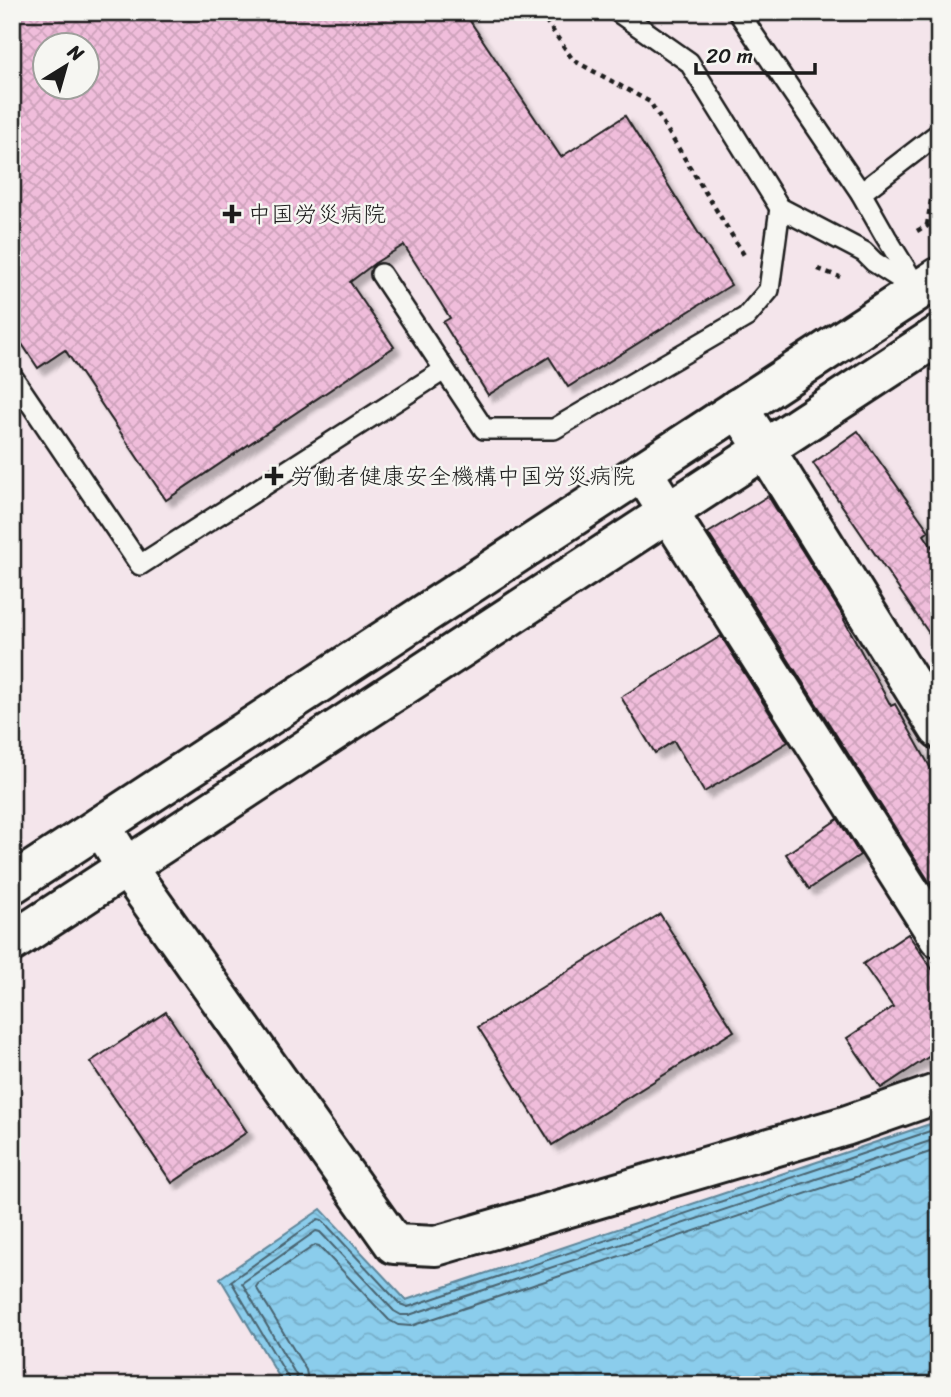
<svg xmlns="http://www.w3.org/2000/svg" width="951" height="1397" font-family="Sriracha,'Klee One',sans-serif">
  <defs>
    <pattern id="water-waves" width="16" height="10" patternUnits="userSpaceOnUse" patternTransform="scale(1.75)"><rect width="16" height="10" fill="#8bcdec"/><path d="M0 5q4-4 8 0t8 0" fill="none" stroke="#77afca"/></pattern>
    <pattern id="building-cross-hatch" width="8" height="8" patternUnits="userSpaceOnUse" patternTransform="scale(1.75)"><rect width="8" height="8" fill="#f0bddb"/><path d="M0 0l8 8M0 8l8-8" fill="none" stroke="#cda2bb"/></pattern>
    <filter id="shadow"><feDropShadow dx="6" dy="6" stdDeviation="2" flood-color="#0004"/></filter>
  </defs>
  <rect width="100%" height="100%" fill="#f4e5eb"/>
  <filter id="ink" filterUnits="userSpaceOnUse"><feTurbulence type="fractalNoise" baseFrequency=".0143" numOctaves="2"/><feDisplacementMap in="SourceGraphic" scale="14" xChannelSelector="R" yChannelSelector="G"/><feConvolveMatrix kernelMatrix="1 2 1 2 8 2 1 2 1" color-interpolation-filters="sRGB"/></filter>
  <g filter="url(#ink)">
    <!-- water -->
    <path fill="url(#water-waves)" stroke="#5f8699" stroke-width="2" d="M 939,1121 L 939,1385 L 284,1385 L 220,1278 L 321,1209 L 406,1300 Z"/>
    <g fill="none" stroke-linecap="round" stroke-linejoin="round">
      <!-- shore -->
      <g stroke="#48636f" stroke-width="2">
        <path d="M 290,1385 L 289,1379 L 231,1281 L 318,1219 L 322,1220 L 400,1304 L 408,1307 L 939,1128"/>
        <path d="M 298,1385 L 296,1375 L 242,1283 L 316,1231 L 320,1232 L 394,1311 L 401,1315 L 409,1315 L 939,1138"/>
        <path d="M 309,1385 L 306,1370 L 256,1287 L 258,1284 L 315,1245 L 319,1246 L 389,1320 L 398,1325 L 411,1326 L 939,1149"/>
      </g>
    </g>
    <!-- building -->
    <g fill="url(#building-cross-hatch)" stroke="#1c1c1c" stroke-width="2" fill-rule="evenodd" filter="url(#shadow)">
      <path d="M 12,12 L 464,12 L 561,157 L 625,116 L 731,285 L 568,387 L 549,357 L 488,395 L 443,322 L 450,318 L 404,245 L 375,263 L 350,282 L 394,347 L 166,500 L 65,350 L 38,368 L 12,329 ZM 46,46 L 88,46 L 88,88 L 46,88 Z"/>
      <path d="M 858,431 L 929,531 L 924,535 L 939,557 L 939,648 L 813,463 Z"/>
      <path d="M 768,496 L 845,619 L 844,620 L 891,706 L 895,704 L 939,783 L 939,897 L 708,533 Z"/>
      <path d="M 721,636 L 788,742 L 704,792 L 674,741 L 655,753 L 621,697 Z"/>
      <path d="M 838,819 L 860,855 L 809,889 L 786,854 Z"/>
      <path d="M 660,914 L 734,1031 L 552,1145 L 478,1027 Z"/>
      <path d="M 908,934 L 939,979 L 939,1050 L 881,1088 L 847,1038 L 893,1007 L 863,964 Z"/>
      <path d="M 166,1012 L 247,1132 L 172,1183 L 90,1062 Z"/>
    </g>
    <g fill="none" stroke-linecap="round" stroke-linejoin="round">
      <!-- service casing -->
      <g stroke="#1c1c1c" stroke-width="24">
        <g id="service">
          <path d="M 618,12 L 689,62 L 780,208 L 864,252 L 874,262 L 919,291"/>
          <path d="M 738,12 L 861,193 L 886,237 L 915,284"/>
          <path d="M 861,193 L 939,133"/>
          <path d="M 381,274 L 484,429 L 554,429 L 746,317 L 769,290 L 780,208"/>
          <path d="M 12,376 L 140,565 L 444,370"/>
        </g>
      </g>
      <!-- minor casing -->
      <g stroke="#1c1c1c" stroke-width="44">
        <g id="minor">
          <path d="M 738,408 L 765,449 L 939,729"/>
          <path d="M 642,471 L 939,938"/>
          <path d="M 101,826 L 127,868 L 394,1244 L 436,1246 L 845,1126 L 939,1093"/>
        </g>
      </g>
      <!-- tertiary casing -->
      <g stroke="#1c1c1c" stroke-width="44">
        <g id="tertiary">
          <path d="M 12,884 L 939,277"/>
          <path d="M 12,942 L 939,335"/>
        </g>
      </g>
      <!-- path -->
      <g stroke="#1c1c1c" stroke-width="4.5" stroke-dasharray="5 5" stroke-linecap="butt">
        <path d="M 540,12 L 573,60 L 650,102 L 744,255"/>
        <path d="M 927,225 L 931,201 L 939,196"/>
        <path d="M 917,231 L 927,225 L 936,236"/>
        <path d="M 818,269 L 840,277"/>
      </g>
      <!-- service -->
      <use href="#service" stroke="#f6f6f2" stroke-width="19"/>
      <!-- minor -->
      <use href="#minor" stroke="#f6f6f2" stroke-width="38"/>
      <!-- tertiary -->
      <use href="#tertiary" stroke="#f6f6f2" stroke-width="38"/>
    </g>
  </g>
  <!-- markers -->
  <g fill="#1c1c1c" stroke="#f6f6f2" stroke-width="2.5">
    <path d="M228.5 203.5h7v7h7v7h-7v7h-7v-7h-7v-7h7z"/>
    <path d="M270.5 465.5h7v7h7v7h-7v7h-7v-7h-7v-7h7z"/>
  </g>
  <g text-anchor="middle" stroke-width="5" stroke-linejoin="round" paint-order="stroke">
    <!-- poi labels -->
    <g font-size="23" fill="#1c1c1c" stroke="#f6f6f2" text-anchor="start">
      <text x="248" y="222">中国労災病院</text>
      <text x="290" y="484">労働者健康安全機構中国労災病院</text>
    </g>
  </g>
  <!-- margin -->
  <rect width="951" height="1397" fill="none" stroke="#f6f6f2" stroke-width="42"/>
  <rect x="21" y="21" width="909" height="1355" fill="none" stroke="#1c1c1c" stroke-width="2.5" filter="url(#ink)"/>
  <!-- north arrow -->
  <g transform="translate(66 66) rotate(37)"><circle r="33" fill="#f6f6f2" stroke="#9f9f9c" stroke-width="2"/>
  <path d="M0-5L12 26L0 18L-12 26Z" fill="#1c1c1c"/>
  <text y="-10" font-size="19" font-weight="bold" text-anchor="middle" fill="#1c1c1c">N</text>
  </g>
  <!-- scale -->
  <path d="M696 63v10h119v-10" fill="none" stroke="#1c1c1c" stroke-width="3.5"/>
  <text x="706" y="63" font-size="21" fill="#1c1c1c" stroke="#f6f6f2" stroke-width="5" paint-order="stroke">20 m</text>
</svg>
